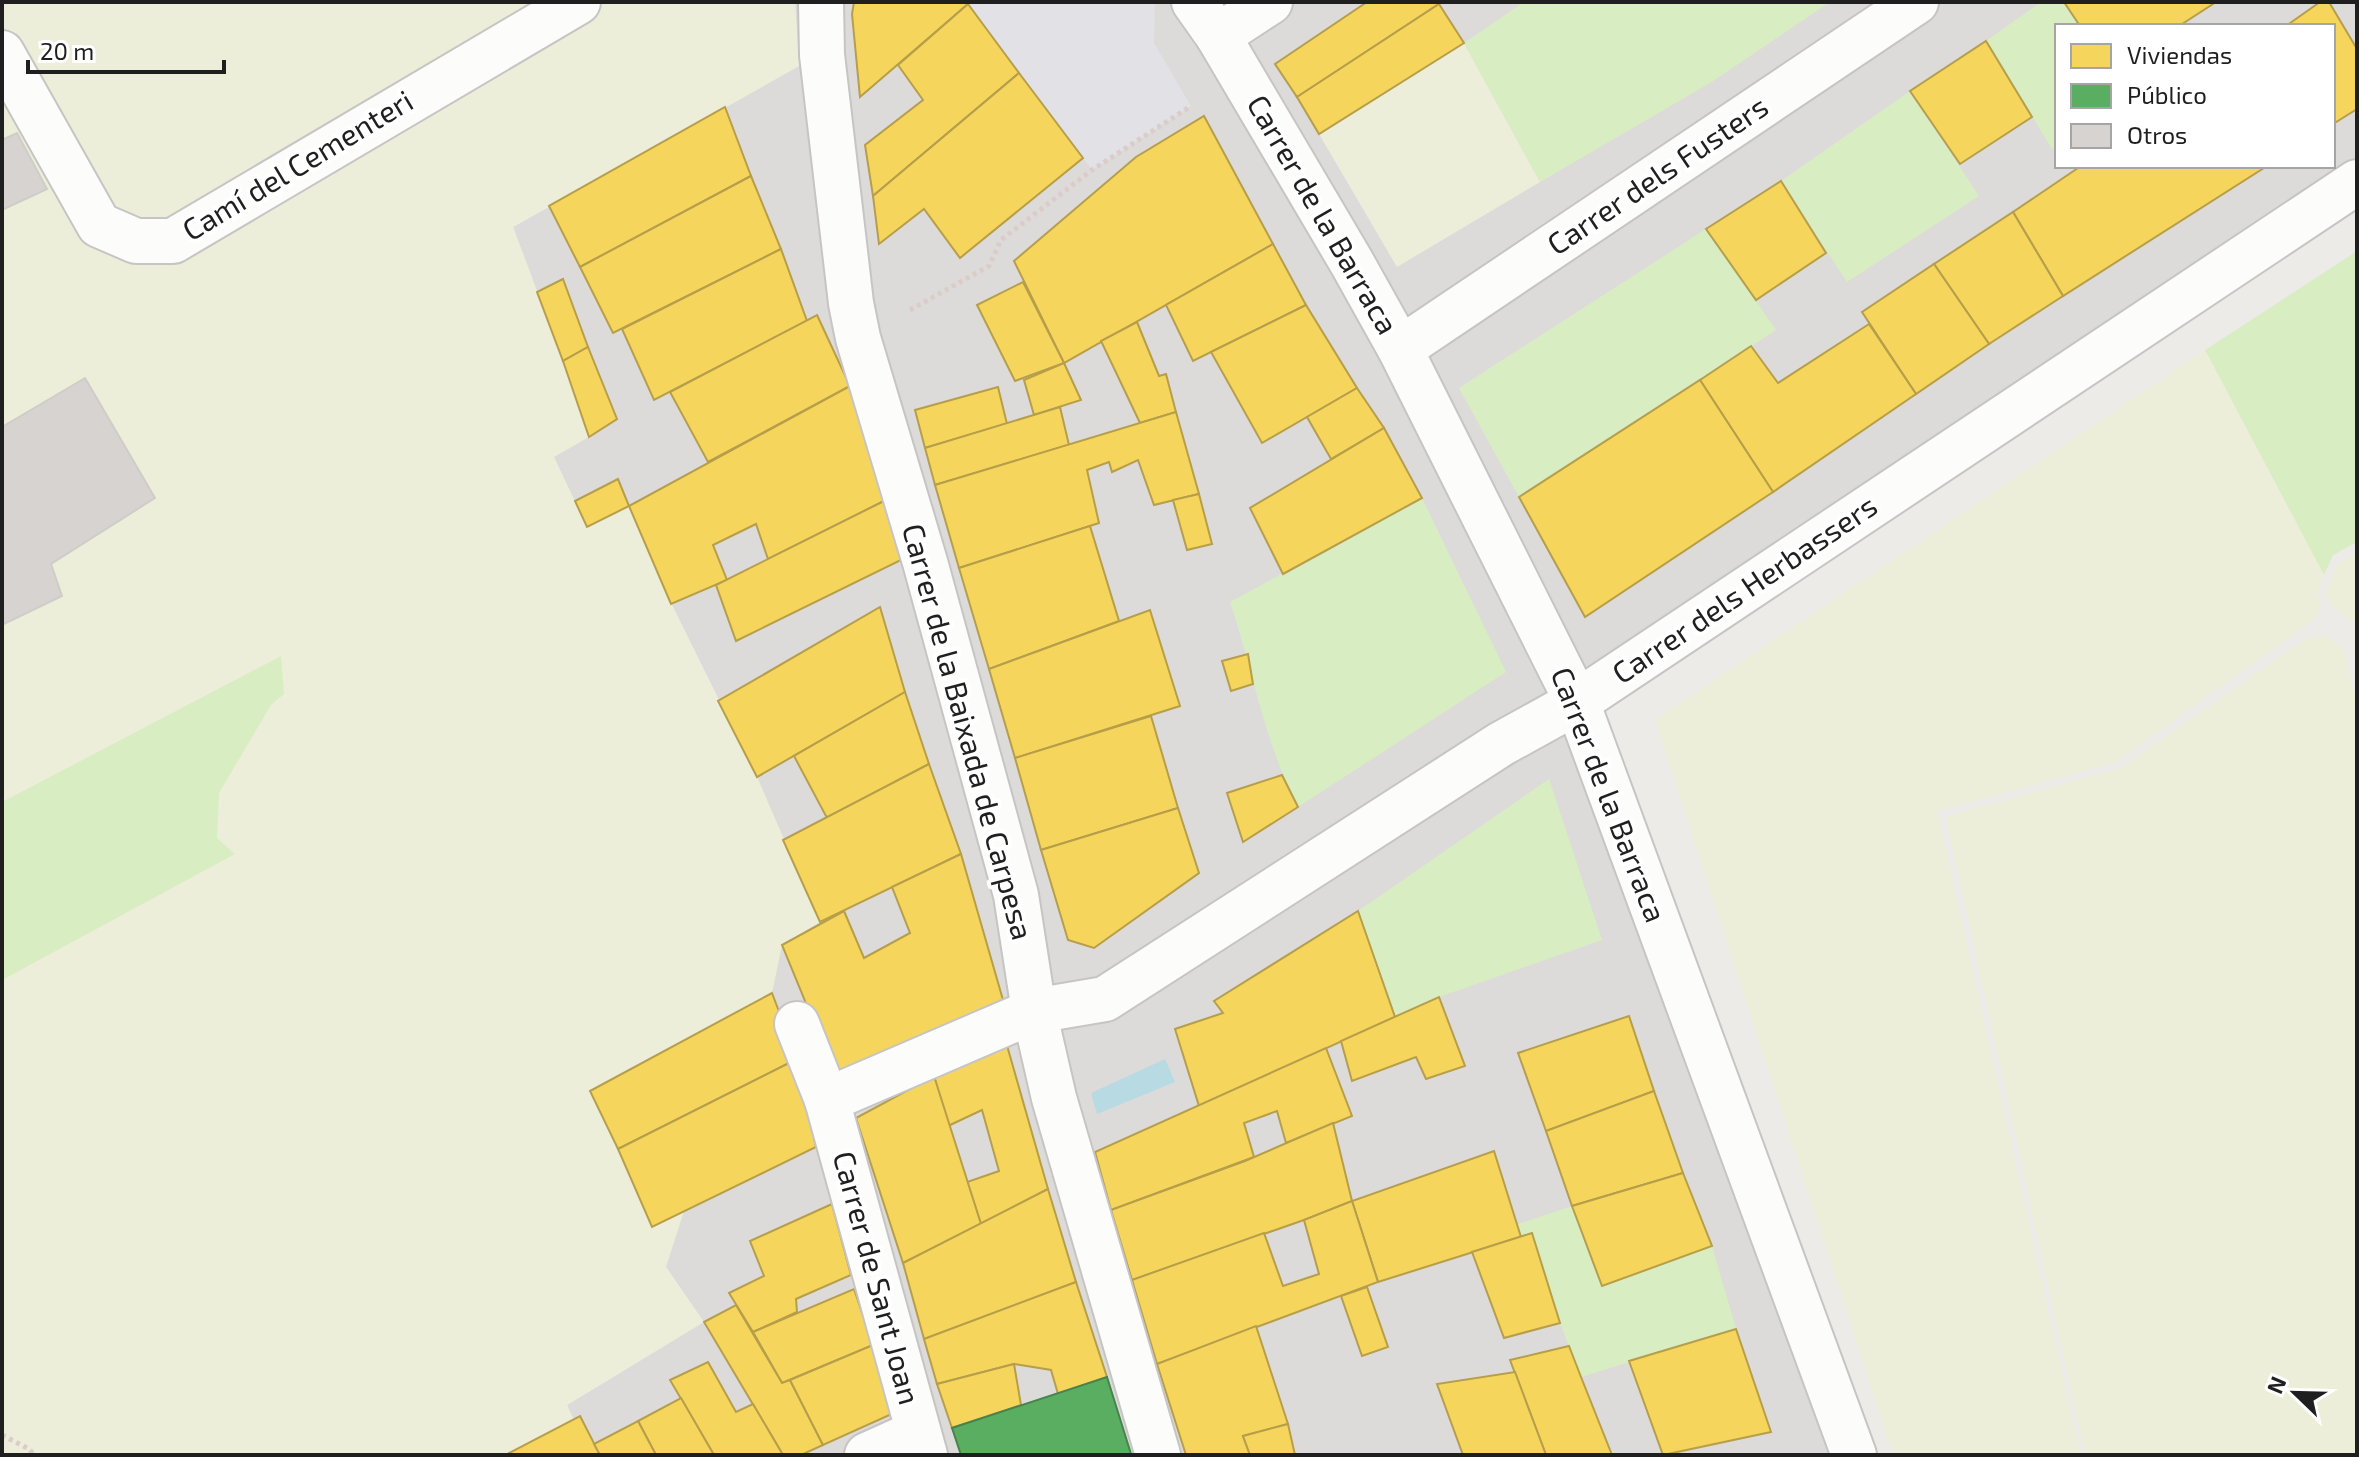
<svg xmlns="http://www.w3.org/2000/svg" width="2359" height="1457" font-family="'Exo 2',sans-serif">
  <rect width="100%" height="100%" fill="#edebe7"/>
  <!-- residential -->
  <path fill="#dcdbd9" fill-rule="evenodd" d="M 795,2 L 2357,2 L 2357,182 L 1577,702 L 1854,1455 L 505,1455 L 573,1420 L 567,1405 L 703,1322 L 666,1267 L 652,1227 L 590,1091 L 771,993 L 783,840 L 757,777 L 669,599 L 628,507 L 587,527 L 553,456 L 588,437 L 563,361 L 513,227 L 799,66 ZM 2057,26 L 2333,26 L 2333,166 L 2057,166 Z"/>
  <!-- farmland -->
  <g fill="#edeed9">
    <path d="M 2,2 L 795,2 L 799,66 L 513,227 L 563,361 L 589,437 L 554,457 L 587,527 L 629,506 L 669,599 L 757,777 L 820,922 L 782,945 L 772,993 L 590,1091 L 618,1149 L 684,1211 L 666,1267 L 704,1322 L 567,1405 L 574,1420 L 505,1455 L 2,1455 Z"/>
    <path d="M 1464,43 L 1540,182 L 1397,267 L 1319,134 Z"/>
    <path d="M 2205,350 L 2324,575 L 2317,596 L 2322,606 L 2315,619 L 2116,762 L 1937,811 L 2080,1455 L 1893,1455 L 1655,720 Z"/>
    <path d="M 2357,553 L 2357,625 L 2332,607 L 2325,595 L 2337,564 Z"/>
    <path d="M 2327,636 L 2343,649 L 2357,702 L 2357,1455 L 2085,1455 L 1946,817 L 2121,768 L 2307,638 Z"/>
  </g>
  <!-- grass -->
  <g fill="#d9edc3">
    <path d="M 1524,2 L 1830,2 L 1710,83 L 1540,182 L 1464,43 Z"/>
    <path d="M 2041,2 L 2064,2 L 2080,26 L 2057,26 L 2057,145 L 2052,149 L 1986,41 Z"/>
    <path d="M 1910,91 L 1979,196 L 1847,282 L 1781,181 Z"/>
    <path d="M 1706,229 L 1776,330 L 1519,497 L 1459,388 Z"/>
    <path d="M 2357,251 L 2357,542 L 2333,555 L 2324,575 L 2205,350 Z"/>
    <path d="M 1422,498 L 1506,672 L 1298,807 C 1264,742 1253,670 1230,602 Z"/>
    <path d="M 281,656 L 284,694 L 271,705 L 219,793 L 217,838 L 235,854 L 2,980 L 2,802 Z"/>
    <path d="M 1549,779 L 1602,940 L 1439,997 L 1395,1017 L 1358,911 Z"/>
    <path d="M 1572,1206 L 1602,1285 L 1712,1246 L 1736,1329 L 1581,1377 L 1560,1323 L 1532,1234 L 1521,1237 L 1516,1225 Z"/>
  </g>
  <!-- plaza -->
  <path fill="#e1e1e6" d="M 967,2 L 1155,2 L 1154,43 L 1191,106 L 1092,170 Z"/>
  <!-- water -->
  <path fill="#b8dae3" d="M 1165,1059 L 1175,1082 L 1097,1114 L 1091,1093 Z"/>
  <!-- homes -->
  <g fill="#f6d55c" stroke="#b69e4a" stroke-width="2">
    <path d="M 854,2 L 967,2 L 968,4 L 860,97 L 852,14 Z"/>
    <path d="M 1367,2 L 1442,2 L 1297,97 L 1275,64 Z"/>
    <path d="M 2064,2 L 2216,2 L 2179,26 L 2080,26 Z"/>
    <path d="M 2320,2 L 2329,2 L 2357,49 L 2357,109 L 2333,124 L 2333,26 L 2286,26 Z"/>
    <path d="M 968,4 L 1019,73 L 873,196 L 865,145 L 923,100 L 898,65 Z"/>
    <path d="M 1439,4 L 1464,43 L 1319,134 L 1297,97 Z"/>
    <path d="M 1986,41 L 2032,117 L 1960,164 L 1910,91 Z"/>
    <path d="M 1019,73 L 1083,158 L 960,258 L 924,209 L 879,244 L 873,196 Z"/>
    <path d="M 725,107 L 751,176 L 580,267 L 549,206 Z"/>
    <path d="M 1204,116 L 1273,244 L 1064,363 L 1014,261 L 1136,157 Z"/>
    <path d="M 2081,166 L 2267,166 L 2063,296 L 2013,212 Z"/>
    <path d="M 751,176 L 781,249 L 613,333 L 580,267 Z"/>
    <path d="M 1781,181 L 1826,253 L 1756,300 L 1706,229 Z"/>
    <path d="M 2013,212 L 2063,296 L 1989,344 L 1934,264 Z"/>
    <path d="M 1273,244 L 1306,305 L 1193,361 L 1166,305 Z"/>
    <path d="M 781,249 L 807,321 L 654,400 L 622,329 Z"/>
    <path d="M 1934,264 L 1989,344 L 1916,394 L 1862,312 Z"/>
    <path d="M 563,279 L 588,347 L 563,361 L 537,292 Z"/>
    <path d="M 1023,282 L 1064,363 L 1015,381 L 977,305 Z"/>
    <path d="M 1306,305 L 1357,388 L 1262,443 L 1211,352 Z"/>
    <path d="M 817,315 L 850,386 L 708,462 L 670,392 Z"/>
    <path d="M 1137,322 L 1159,376 L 1166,374 L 1176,412 L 1140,423 L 1101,341 Z"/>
    <path d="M 1869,324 L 1916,394 L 1773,492 L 1700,380 L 1751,346 L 1778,383 Z"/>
    <path d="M 588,347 L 617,419 L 589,437 L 563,361 Z"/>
    <path d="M 1064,363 L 1081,400 L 1034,415 L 1024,380 Z"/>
    <path d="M 1700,380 L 1773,492 L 1585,617 L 1519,497 Z"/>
    <path d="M 850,386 L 884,501 L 768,559 L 756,524 L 713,545 L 727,580 L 671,604 L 629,506 Z"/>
    <path d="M 998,387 L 1007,424 L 925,448 L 915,410 Z"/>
    <path d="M 1357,388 L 1384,428 L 1331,459 L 1307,417 Z"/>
    <path d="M 1060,407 L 1069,445 L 935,485 L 925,448 Z"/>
    <path d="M 1176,412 L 1199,494 L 1154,505 L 1138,460 L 1112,472 L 1109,462 L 1087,470 L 1099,523 L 959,568 L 935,485 Z"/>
    <path d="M 1384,428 L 1422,498 L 1283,574 L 1250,508 Z"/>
    <path d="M 618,479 L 629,506 L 587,527 L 575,501 Z"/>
    <path d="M 1199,494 L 1212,544 L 1187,550 L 1173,500 Z"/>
    <path d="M 884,501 L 901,560 L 736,641 L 716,585 Z"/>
    <path d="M 1090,526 L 1119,621 L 989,669 L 959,568 Z"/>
    <path d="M 880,607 L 905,692 L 757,777 L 718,701 Z"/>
    <path d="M 1150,610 L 1180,706 L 1015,758 L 989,669 Z"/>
    <path d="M 1248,654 L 1253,684 L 1231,691 L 1222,661 Z"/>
    <path d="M 905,692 L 929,764 L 827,818 L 794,756 Z"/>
    <path d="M 1151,716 L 1178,808 L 1041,850 L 1015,758 Z"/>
    <path d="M 929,764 L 961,854 L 820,922 L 783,840 Z"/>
    <path d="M 1282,775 L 1298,807 L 1243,842 L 1227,793 Z"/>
    <path d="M 1178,808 L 1199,873 L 1094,948 L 1068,940 L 1041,850 Z"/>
    <path d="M 961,854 L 1003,1000 L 835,1074 L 782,945 L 844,911 L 864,958 L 910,933 L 892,887 Z"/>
    <path d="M 1358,911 L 1395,1017 L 1199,1106 L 1175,1029 L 1223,1013 L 1214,1001 Z"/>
    <path d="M 772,993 L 797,1059 L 618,1149 L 590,1091 Z"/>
    <path d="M 1439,997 L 1465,1066 L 1426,1079 L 1416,1057 L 1352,1081 L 1341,1041 Z"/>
    <path d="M 1629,1016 L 1654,1091 L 1546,1131 L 1518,1053 Z"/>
    <path d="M 1006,1042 L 1048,1189 L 981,1224 L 967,1182 L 999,1171 L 982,1110 L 948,1126 L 934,1076 Z"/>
    <path d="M 1326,1048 L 1352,1116 L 1286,1143 L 1277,1111 L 1244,1123 L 1254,1157 L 1111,1210 L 1095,1152 Z"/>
    <path d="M 797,1059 L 816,1147 L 652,1227 L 618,1149 Z"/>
    <path d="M 934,1076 L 981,1224 L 903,1263 L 856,1118 Z"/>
    <path d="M 1654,1091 L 1683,1173 L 1572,1206 L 1546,1131 Z"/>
    <path d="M 1333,1123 L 1352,1201 L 1304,1220 L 1132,1280 L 1111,1210 L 1245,1161 Z"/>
    <path d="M 1494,1151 L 1521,1237 L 1378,1282 L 1352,1201 Z"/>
    <path d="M 1683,1173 L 1712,1246 L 1602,1286 L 1572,1206 Z"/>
    <path d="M 1048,1189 L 1076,1282 L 924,1339 L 903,1263 Z"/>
    <path d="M 1352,1201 L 1378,1282 L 1157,1364 L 1132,1280 L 1264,1233 L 1283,1286 L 1319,1274 L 1304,1220 Z"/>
    <path d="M 832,1204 L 851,1275 L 796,1299 L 797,1312 L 753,1332 L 729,1293 L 764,1276 L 750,1241 Z"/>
    <path d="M 1532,1233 L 1560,1323 L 1504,1338 L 1472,1252 Z"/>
    <path d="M 1076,1282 L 1107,1377 L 1058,1394 L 1051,1370 L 1014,1364 L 937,1384 L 924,1339 Z"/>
    <path d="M 1367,1287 L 1388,1347 L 1362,1356 L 1341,1296 Z"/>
    <path d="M 854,1289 L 873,1345 L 782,1383 L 753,1332 Z"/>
    <path d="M 736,1305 L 782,1383 L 790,1380 L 823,1445 L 801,1455 L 783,1455 L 704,1322 Z"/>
    <path d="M 1256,1326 L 1288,1424 L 1243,1436 L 1250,1455 L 1186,1455 L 1157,1364 Z"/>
    <path d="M 1736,1329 L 1771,1432 L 1663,1455 L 1629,1361 Z"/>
    <path d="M 873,1345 L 894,1413 L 823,1445 L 790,1380 Z"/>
    <path d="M 1569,1346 L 1581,1377 L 1612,1455 L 1546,1455 L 1510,1360 Z"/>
    <path d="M 708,1362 L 736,1412 L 753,1404 L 783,1455 L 714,1455 L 670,1380 Z"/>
    <path d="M 1014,1364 L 1021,1405 L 952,1428 L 937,1384 Z"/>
    <path d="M 1515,1372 L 1546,1455 L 1463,1455 L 1437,1384 Z"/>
    <path d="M 681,1398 L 714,1455 L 656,1455 L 638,1421 Z"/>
    <path d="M 580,1416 L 600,1455 L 510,1455 L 509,1453 Z"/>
    <path d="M 638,1421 L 656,1455 L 600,1455 L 594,1444 Z"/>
    <path d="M 1288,1424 L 1295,1455 L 1250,1455 L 1243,1436 Z"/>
  </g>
  <!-- public -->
  <path fill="#5aae61" stroke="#48834d" stroke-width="2" d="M 1107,1377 L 1131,1454 L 961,1455 L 952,1428 Z"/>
  <!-- building -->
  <g fill="#d6d3d0" stroke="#d0cdc8" stroke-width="2">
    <path d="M 17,133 L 47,189 L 2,210 L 2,140 Z"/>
    <path d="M 85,378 L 155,498 L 51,564 L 62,596 L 2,625 L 2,427 Z"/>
  </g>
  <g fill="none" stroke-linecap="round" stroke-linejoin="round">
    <!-- minor casing -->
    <g stroke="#c6c5c3" stroke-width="48">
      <g id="minor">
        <path d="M 821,2 L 822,55 L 851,303 L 858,338 L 925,562 L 1016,895 L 1034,1011 L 1054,1098 L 1158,1455"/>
        <path d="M 1194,2 L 1218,36 L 1352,263 L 1400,349 L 1577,702 L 1854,1455"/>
        <path d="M 1218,36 L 1270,2"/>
        <path d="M 2,53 L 99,225 L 136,241 L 173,241 L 578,2"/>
        <path d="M 1400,349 L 1916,2"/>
        <path d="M 797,1024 L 827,1100 L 925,1455"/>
        <path d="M 827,1100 L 1034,1011 L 1105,999 L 1501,744 L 1577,702 L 2357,182"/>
        <path d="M 867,1455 L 918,1432"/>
      </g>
    </g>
    <!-- path -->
    <g stroke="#dbccca" stroke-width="5" stroke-dasharray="4 4" stroke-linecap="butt">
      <path d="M 910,310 L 989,266 L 1001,240 L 1092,170 L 1191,106"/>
      <path d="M 2,1435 L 29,1449 L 34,1455"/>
    </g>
    <!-- minor -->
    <use href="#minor" stroke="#fcfcfb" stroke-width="44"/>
  </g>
  <g text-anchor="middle" stroke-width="8" stroke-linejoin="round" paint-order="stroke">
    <!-- street labels -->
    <g font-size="30" fill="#1f1f1f" stroke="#fff">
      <text transform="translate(298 166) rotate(-31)" y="10">Camí del Cementeri</text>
      <text transform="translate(1658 176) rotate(-34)" y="10">Carrer dels Fusters</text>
      <text transform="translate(1322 215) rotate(60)" y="10">Carrer de la Barraca</text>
      <text transform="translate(1745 590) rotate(-34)" y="10">Carrer dels Herbassers</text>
      <text transform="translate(967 732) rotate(75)" y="10">Carrer de la Baixada de Carpesa</text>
      <text transform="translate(1608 795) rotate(69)" y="10">Carrer de la Barraca</text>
      <text transform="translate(876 1278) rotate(75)" y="10">Carrer de Sant Joan</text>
    </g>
  </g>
  <!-- border -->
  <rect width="2359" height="1457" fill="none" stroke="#1f1f1f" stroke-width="8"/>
  <!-- legend -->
  <rect x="2055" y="24" width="280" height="144" fill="#ffffff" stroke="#a5a5a5" stroke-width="2"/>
  <rect x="2071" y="44" width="40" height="24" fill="#f6d55c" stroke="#a5a5a5" stroke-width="2"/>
  <text x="2127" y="64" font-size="24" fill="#1f1f1f">Viviendas</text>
  <rect x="2071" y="84" width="40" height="24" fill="#5aae61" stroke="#a5a5a5" stroke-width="2"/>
  <text x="2127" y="104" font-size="24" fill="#1f1f1f">Público</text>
  <rect x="2071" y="124" width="40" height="24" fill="#d6d3d0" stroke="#a5a5a5" stroke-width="2"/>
  <text x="2127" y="144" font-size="24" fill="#1f1f1f">Otros</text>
  <!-- north arrow -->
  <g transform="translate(2295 1393) rotate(293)" stroke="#ffffff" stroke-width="6" paint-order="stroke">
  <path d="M0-6L14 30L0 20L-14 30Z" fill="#1f1f1f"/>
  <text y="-12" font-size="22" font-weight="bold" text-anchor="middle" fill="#1f1f1f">N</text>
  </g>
  <!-- scale -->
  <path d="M28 60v12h196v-12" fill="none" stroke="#1f1f1f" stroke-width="4"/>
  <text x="40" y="60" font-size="24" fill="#1f1f1f" stroke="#ffffff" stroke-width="6" paint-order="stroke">20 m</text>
</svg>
